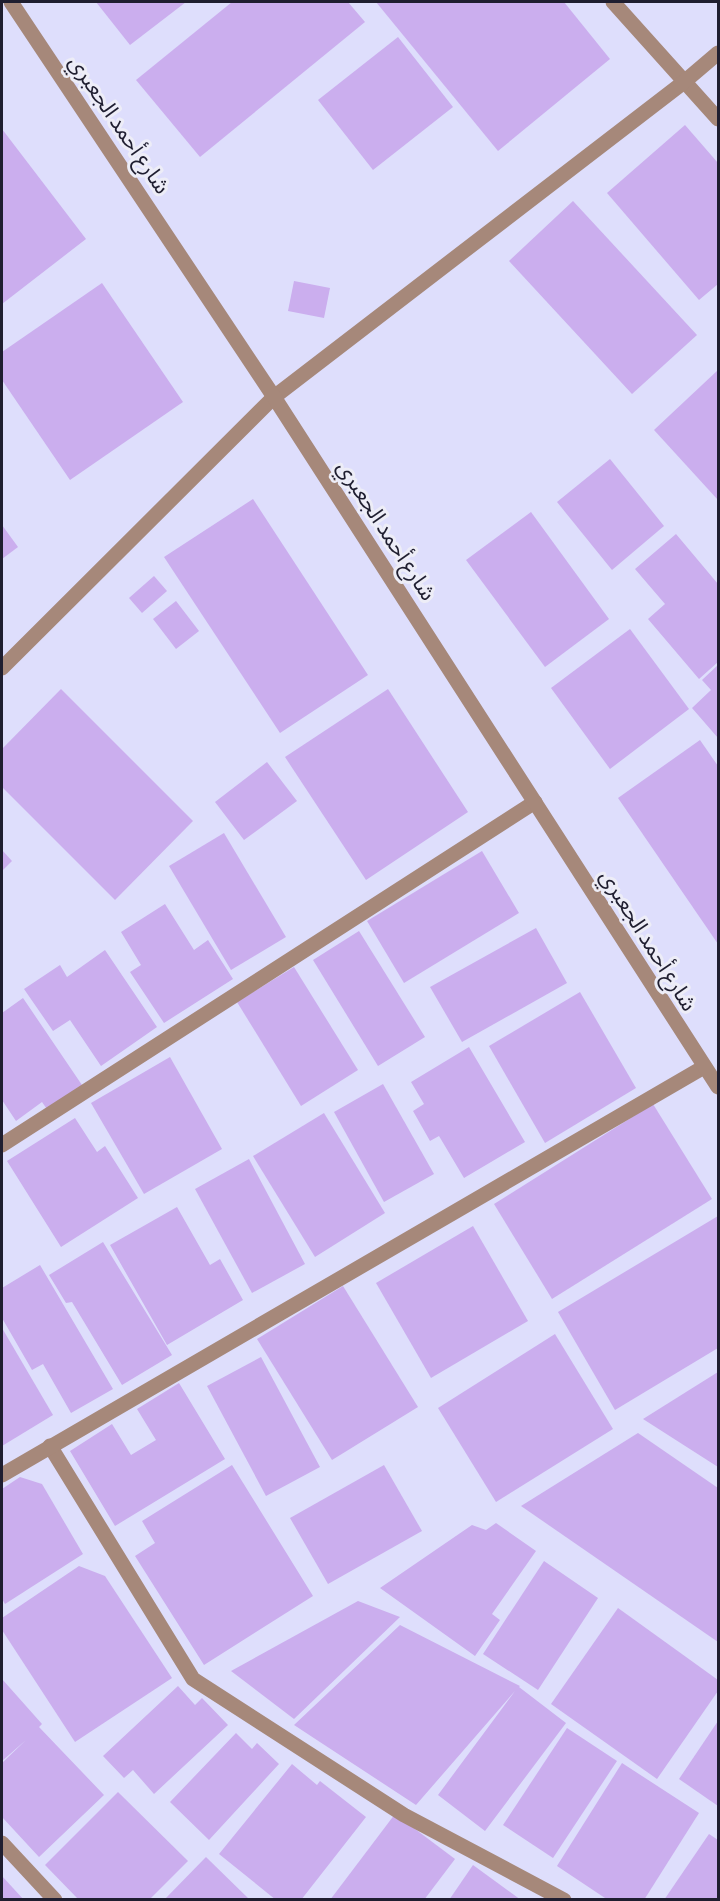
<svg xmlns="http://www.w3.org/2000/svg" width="720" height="1901" font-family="'Sofia Sans Condensed','Noto Sans Arabic',sans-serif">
  <rect width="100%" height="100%" fill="#dedefc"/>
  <!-- building -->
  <g fill="#cbaeee">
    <path d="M 96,2 L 186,2 L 130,45 Z"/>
    <path d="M 232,2 L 348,2 L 365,22 L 200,157 L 136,80 Z"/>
    <path d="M 376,2 L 564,2 L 610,59 L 498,151 Z"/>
    <path d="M 398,37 L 453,107 L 373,170 L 318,100 Z"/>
    <path d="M 685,125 L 718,163 L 718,284 L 699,300 L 607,193 Z"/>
    <path d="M 2,129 L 86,239 L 2,304 Z"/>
    <path d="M 573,201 L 697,335 L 632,394 L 509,261 Z"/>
    <path d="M 294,281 L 330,288 L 324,318 L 288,311 Z"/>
    <path d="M 102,283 L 183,402 L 70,480 L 2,380 L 2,352 Z"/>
    <path d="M 718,370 L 718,500 L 654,430 Z"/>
    <path d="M 610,459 L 664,526 L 612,570 L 557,502 Z"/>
    <path d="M 253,499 L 368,675 L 280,733 L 164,557 Z"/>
    <path d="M 531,512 L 609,619 L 545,667 L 466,560 Z"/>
    <path d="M 2,525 L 18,547 L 2,559 Z"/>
    <path d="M 676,534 L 718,584 L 718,662 L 699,679 L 648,619 L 665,604 L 635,569 Z"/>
    <path d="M 154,576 L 167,591 L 142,613 L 129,598 Z"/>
    <path d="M 176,601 L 199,631 L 176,649 L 153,619 Z"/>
    <path d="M 630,629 L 689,709 L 610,769 L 551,688 Z"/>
    <path d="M 718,665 L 718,738 L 692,708 L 711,690 L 702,680 Z"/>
    <path d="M 61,689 L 193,821 L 115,900 L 2,787 L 2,749 Z"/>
    <path d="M 388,689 L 468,812 L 366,880 L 285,757 Z"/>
    <path d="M 700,740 L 718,766 L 718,944 L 618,798 Z"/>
    <path d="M 267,762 L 297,801 L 244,840 L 215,802 Z"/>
    <path d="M 224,833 L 286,937 L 231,970 L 169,866 Z"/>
    <path d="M 2,850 L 12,861 L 2,871 Z"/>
    <path d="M 482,851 L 519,913 L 404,983 L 367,921 Z"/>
    <path d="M 165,904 L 194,950 L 208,940 L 233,979 L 164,1023 L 130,972 L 141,965 L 121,932 Z"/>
    <path d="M 536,928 L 567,983 L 462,1042 L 430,987 Z"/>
    <path d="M 359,931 L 425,1037 L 378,1066 L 313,960 Z"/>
    <path d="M 105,950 L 157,1027 L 101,1066 L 70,1020 L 53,1031 L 24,989 L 60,965 L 67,977 Z"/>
    <path d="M 294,967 L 358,1070 L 301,1106 L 237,1002 Z"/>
    <path d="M 580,992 L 636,1088 L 545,1143 L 489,1046 Z"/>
    <path d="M 23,998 L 84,1088 L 49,1112 L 42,1102 L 16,1121 L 2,1100 L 2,1013 Z"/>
    <path d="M 469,1047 L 525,1142 L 464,1178 L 439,1136 L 430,1141 L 413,1111 L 424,1104 L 411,1082 Z"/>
    <path d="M 170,1057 L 222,1149 L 144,1194 L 91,1103 Z"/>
    <path d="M 383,1084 L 434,1174 L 384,1202 L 334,1112 Z"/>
    <path d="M 653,1104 L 712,1199 L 552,1299 L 494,1204 Z"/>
    <path d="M 324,1113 L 385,1213 L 315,1257 L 253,1156 Z"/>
    <path d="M 75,1118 L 97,1152 L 105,1146 L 138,1198 L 61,1247 L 7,1161 Z"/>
    <path d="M 249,1159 L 305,1264 L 252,1293 L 195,1189 Z"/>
    <path d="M 177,1207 L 210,1265 L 220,1259 L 243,1300 L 167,1345 L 110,1245 Z"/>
    <path d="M 718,1216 L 718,1348 L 615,1410 L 558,1312 Z"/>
    <path d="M 473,1226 L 528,1321 L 431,1378 L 376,1283 Z"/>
    <path d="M 103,1242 L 172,1355 L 122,1385 L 72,1302 L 66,1303 L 49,1275 Z"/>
    <path d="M 40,1265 L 113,1389 L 71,1413 L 43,1364 L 32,1370 L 2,1318 L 2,1288 Z"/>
    <path d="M 343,1286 L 418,1407 L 332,1460 L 257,1339 Z"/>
    <path d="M 2,1328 L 53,1415 L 2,1446 Z"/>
    <path d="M 555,1334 L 613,1429 L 496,1502 L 438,1408 Z"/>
    <path d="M 261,1357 L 320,1467 L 266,1496 L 207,1386 Z"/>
    <path d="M 718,1372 L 718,1467 L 643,1419 Z"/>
    <path d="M 179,1383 L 225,1459 L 115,1526 L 70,1451 L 112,1424 L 131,1455 L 156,1440 L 137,1409 Z"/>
    <path d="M 638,1433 L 718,1488 L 718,1642 L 521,1506 Z"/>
    <path d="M 232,1465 L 313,1596 L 204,1665 L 135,1556 L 155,1543 L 142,1521 Z"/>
    <path d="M 384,1465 L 422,1531 L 328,1584 L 290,1518 Z"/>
    <path d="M 20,1477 L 42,1484 L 83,1554 L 5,1604 L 2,1599 L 2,1489 Z"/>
    <path d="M 496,1523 L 536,1551 L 492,1614 L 500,1620 L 475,1656 L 380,1588 L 472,1525 L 486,1530 Z"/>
    <path d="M 544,1561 L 598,1598 L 538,1690 L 483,1654 Z"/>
    <path d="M 79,1566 L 105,1576 L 172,1678 L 75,1742 L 2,1630 L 2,1618 Z"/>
    <path d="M 358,1601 L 400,1617 L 294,1719 L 231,1671 Z"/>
    <path d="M 618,1608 L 718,1680 L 718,1691 L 657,1779 L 551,1704 Z"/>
    <path d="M 400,1625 L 520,1686 L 519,1687 L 566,1723 L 485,1831 L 438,1795 L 515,1691 L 416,1805 L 294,1725 Z"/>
    <path d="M 2,1679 L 42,1724 L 39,1727 L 104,1795 L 39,1857 L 2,1817 L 2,1763 L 26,1740 L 2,1761 Z"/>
    <path d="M 178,1686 L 195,1705 L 202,1698 L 228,1725 L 154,1794 L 133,1770 L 124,1778 L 103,1756 Z"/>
    <path d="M 718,1721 L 718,1806 L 679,1779 Z"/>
    <path d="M 567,1728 L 617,1761 L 553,1858 L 503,1825 Z"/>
    <path d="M 236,1733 L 252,1749 L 257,1743 L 279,1764 L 209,1840 L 170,1802 Z"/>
    <path d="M 622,1763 L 699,1813 L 644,1900 L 608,1900 L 557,1866 Z"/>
    <path d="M 292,1764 L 317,1785 L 320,1781 L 366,1817 L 301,1900 L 276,1900 L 219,1854 Z"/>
    <path d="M 118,1792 L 188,1861 L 149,1900 L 79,1900 L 45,1865 Z"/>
    <path d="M 395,1814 L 455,1859 L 424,1900 L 330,1900 Z"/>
    <path d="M 709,1834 L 718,1840 L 718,1900 L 664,1900 Z"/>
    <path d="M 206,1857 L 250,1900 L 164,1900 Z"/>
    <path d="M 473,1865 L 521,1900 L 449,1900 Z"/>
    <path d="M 2,1876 L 24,1900 L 2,1900 Z"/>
  </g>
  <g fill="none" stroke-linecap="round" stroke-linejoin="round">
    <!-- service -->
    <path stroke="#a6887a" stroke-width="15" d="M 2,1145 L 535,802"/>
    <!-- minor -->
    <g stroke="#a6887a" stroke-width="15">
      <path d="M 613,2 L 718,119"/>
      <path d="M 2,668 L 274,397 L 684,82 L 718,53"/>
      <path d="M 50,1446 L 193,1679 L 404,1815 L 564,1900"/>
      <path d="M 2,1475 L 704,1067"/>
      <path d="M 2,1843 L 55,1900"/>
    </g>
    <!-- tertiary -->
    <path stroke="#a6887a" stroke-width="15" d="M 11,2 L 274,397 L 718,1087"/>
  </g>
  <g text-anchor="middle" stroke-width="6" stroke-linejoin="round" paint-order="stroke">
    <!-- street labels -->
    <g font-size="22" fill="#1f1e30" stroke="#ededf7">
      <text transform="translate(120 124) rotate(56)" y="8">شارع أحمد الجعبري</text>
      <text transform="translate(387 530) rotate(57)" y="8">شارع أحمد الجعبري</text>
      <text transform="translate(649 940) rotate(58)" y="8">شارع أحمد الجعبري</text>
    </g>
  </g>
  <!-- border -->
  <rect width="720" height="1901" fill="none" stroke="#1f1e30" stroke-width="6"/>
</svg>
